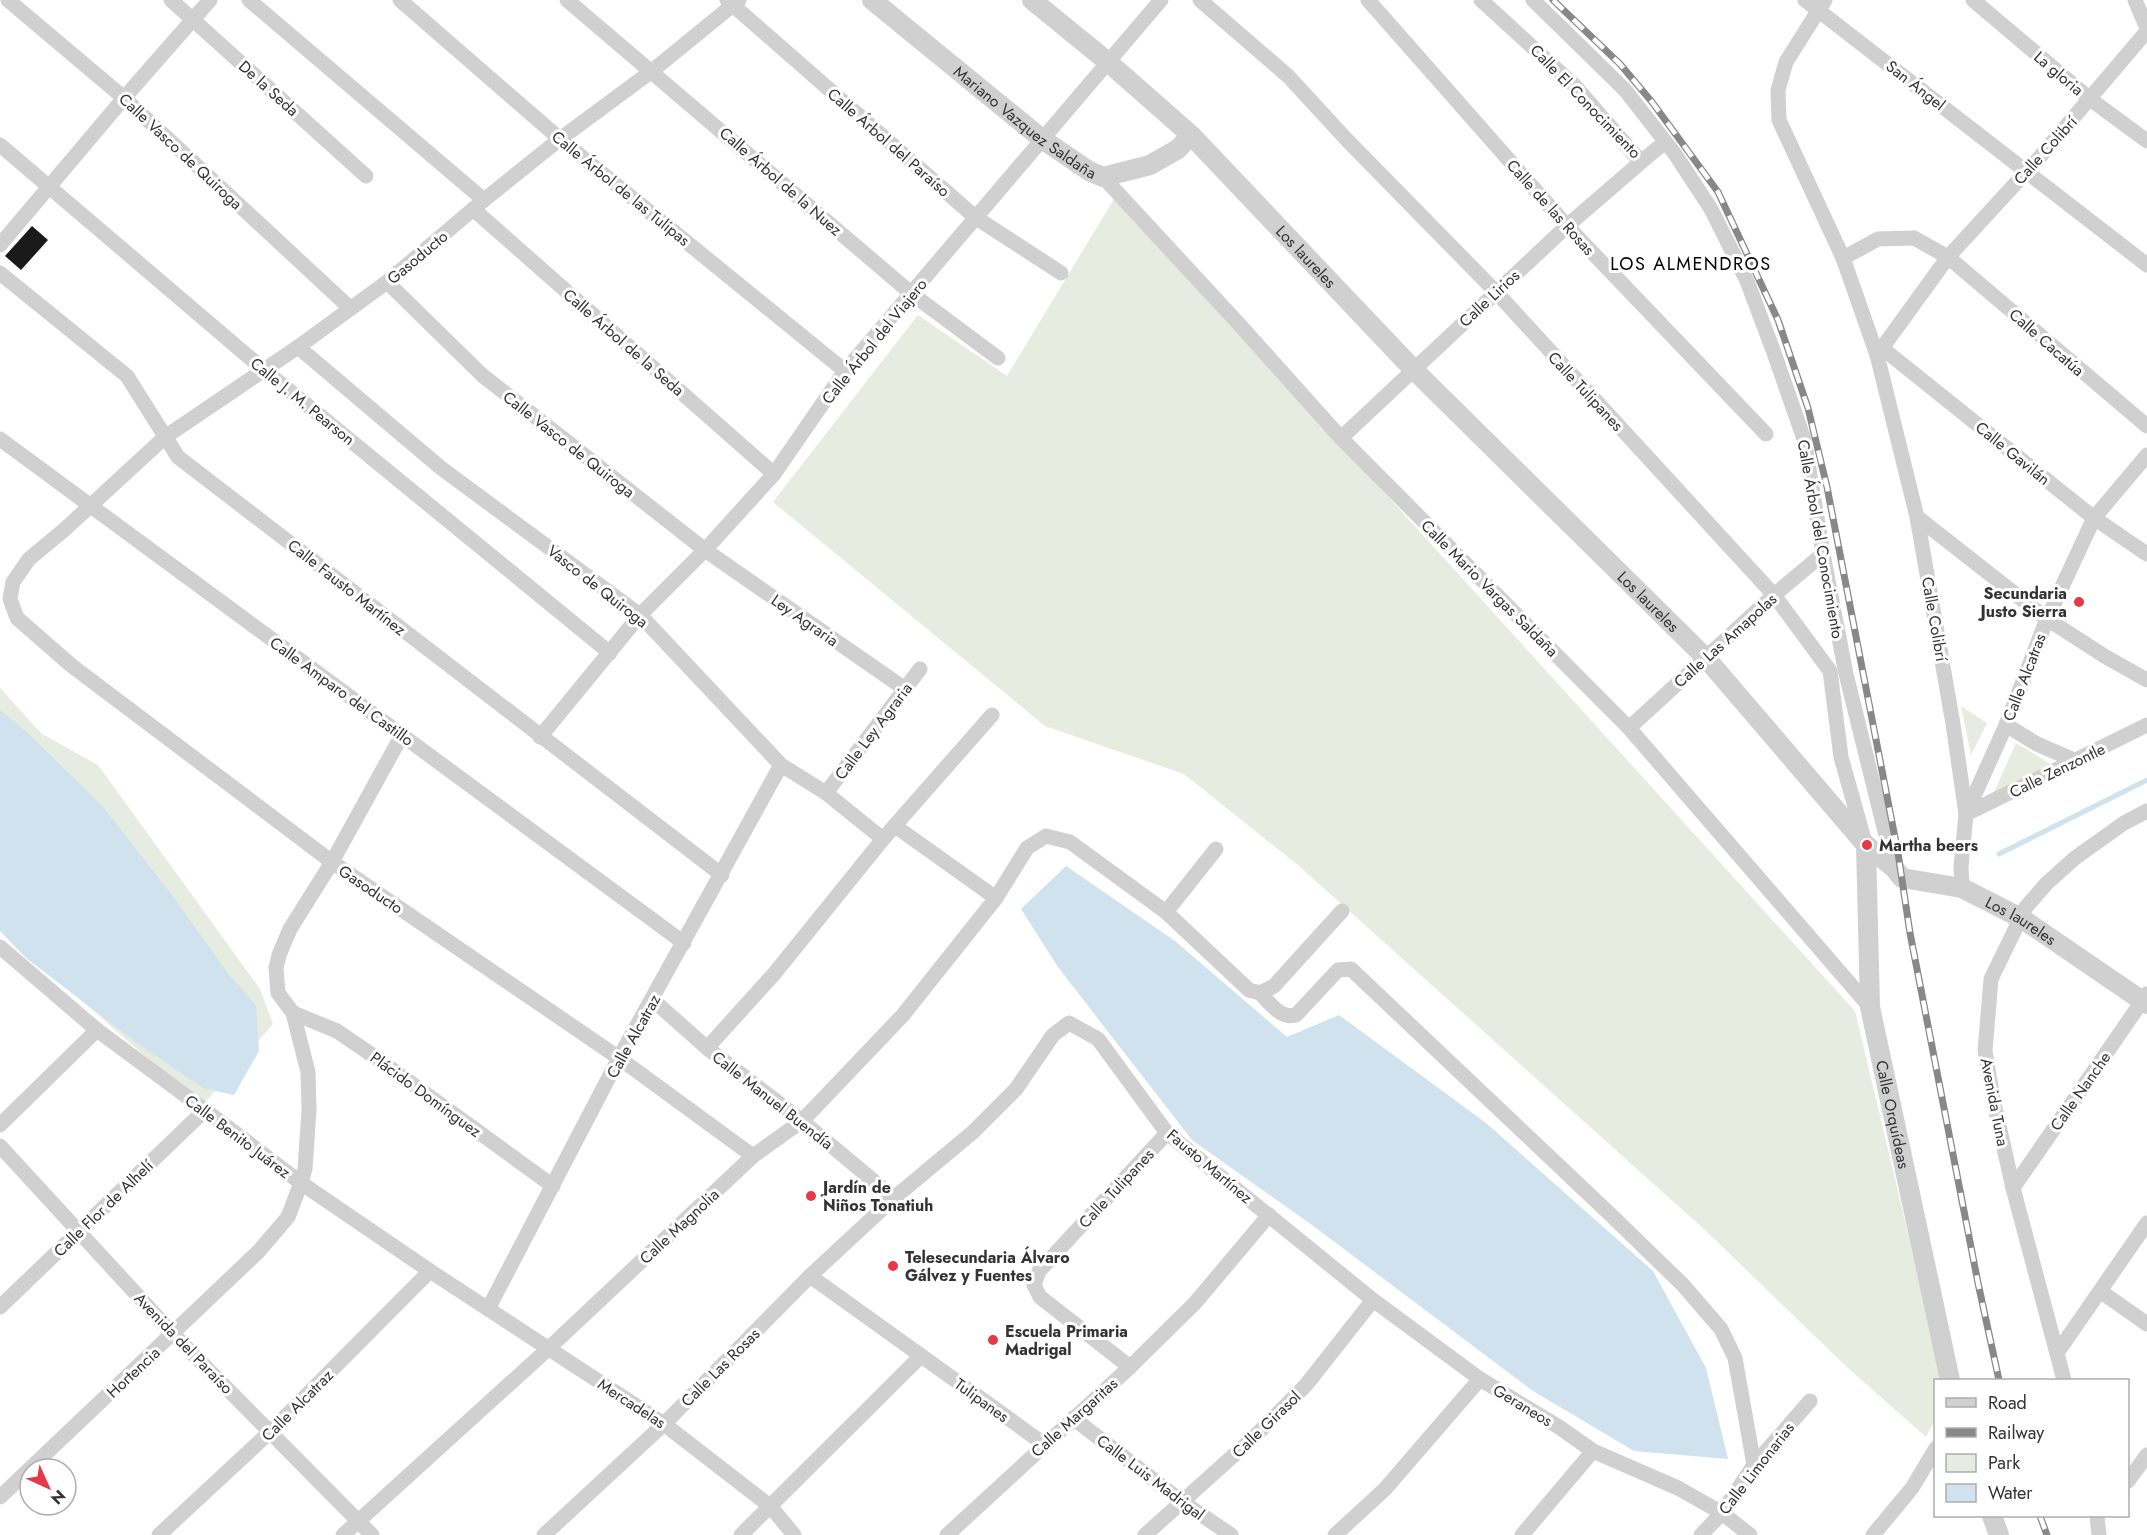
<svg xmlns="http://www.w3.org/2000/svg" width="2147" height="1535" font-family="Jost,sans-serif">
  <rect width="100%" height="100%" fill="#fff"/>
  <!-- green -->
  <g fill="#e6ecdf">
    <path d="M 1114,199 L 1343,447 L 1855,1011 L 1943,1380 L 1936,1380 L 1935,1420 L 1926,1437 L 1849,1369 L 1704,1229 L 1299,866 L 1184,774 L 1045,726 L 773,502 L 918,315 L 1007,376 Z"/>
    <path d="M 0,688 L 42,734 L 98,765 L 260,989 L 273,1024 L 202,1106 L 0,929 Z"/>
    <path d="M 1961,706 L 1987,723 L 1971,755 Z"/>
    <path d="M 2016,743 L 2054,766 L 1990,801 Z"/>
  </g>
  <!-- water -->
  <g fill="#cfe2ee">
    <path d="M 0,710 L 29,734 L 103,807 L 169,891 L 227,972 L 256,1005 L 259,1051 L 234,1095 L 203,1088 L 137,1043 L 26,958 L 0,931 Z"/>
    <path d="M 1066,866 L 1175,941 L 1287,1037 L 1339,1015 L 1486,1123 L 1653,1271 L 1706,1368 L 1728,1459 L 1634,1451 L 1533,1391 L 1312,1225 L 1192,1140 L 1058,967 L 1021,909 Z"/>
  </g>
  <g fill="none" stroke-linecap="round" stroke-linejoin="round">
    <!-- stream -->
    <path stroke="#cfe2ee" stroke-width="5" d="M 1999,854 L 2147,780"/>
  </g>
  <!-- building -->
  <path fill="#1a1a1a" d="M 32,226 L 48,240 L 21,270 L 5,256 Z"/>
  <g fill="none" stroke-linecap="round" stroke-linejoin="round">
    <!-- minor -->
    <g stroke="#d0d0d0" stroke-width="15">
      <path d="M 8,0 L 124,98 L 350,308"/>
      <path d="M 171,0 L 366,176"/>
      <path d="M 249,0 L 484,200"/>
      <path d="M 400,0 L 560,139 L 845,371"/>
      <path d="M 567,0 L 912,294 L 998,358"/>
      <path d="M 727,0 L 975,217 L 1061,273"/>
      <path d="M 739,0 L 652,71 L 560,139 L 484,200 L 387,282 L 298,347 L 165,437 L 64,530 L 29,559 L 13,582 L 10,599 L 17,618 L 72,666 L 332,862 L 619,1058 L 753,1156"/>
      <path d="M 1200,0 L 1288,76 L 1347,140 L 1496,292 L 1774,595 L 1830,671 L 1841,757 L 1864,839"/>
      <path d="M 1368,0 L 1567,226 L 1766,434"/>
      <path d="M 1481,0 L 1574,85 L 1641,162 L 1665,142"/>
      <path d="M 1533,0 L 1625,90 L 1675,154 L 1711,209 L 1747,281 L 1773,350 L 1804,439 L 1823,554 L 1846,674 L 1894,868"/>
      <path d="M 1805,0 L 2147,265"/>
      <path d="M 1825,0 L 1786,62 L 1778,90 L 1779,120 L 1843,258 L 1877,355 L 1917,517 L 1953,724 L 1966,814 L 1961,867 L 1962,888"/>
      <path d="M 1973,0 L 2090,99 L 2147,141"/>
      <path d="M 2135,0 L 2147,28"/>
      <path d="M 0,145 L 263,369 L 610,653"/>
      <path d="M 1103,177 L 1238,323 L 1341,438 L 1629,728 L 1870,1007"/>
      <path d="M 473,209 L 774,474"/>
      <path d="M 0,245 L 124,98 L 210,0"/>
      <path d="M 1843,258 L 1878,239 L 1914,238 L 1948,257 L 2147,426"/>
      <path d="M 0,273 L 127,376 L 178,457 L 722,875"/>
      <path d="M 387,282 L 482,375 L 705,550 L 905,689"/>
      <path d="M 298,347 L 441,468 L 640,615 L 781,765 L 826,793 L 883,839"/>
      <path d="M 1882,348 L 2094,518 L 2147,554"/>
      <path d="M 1877,355 L 1948,257 L 2039,158 L 2147,31"/>
      <path d="M 1341,438 L 1567,226 L 1641,162"/>
      <path d="M 0,439 L 684,943"/>
      <path d="M 1917,517 L 2047,619 L 2106,657 L 2147,680"/>
      <path d="M 2006,725 L 2037,744 L 2076,761"/>
      <path d="M 1629,728 L 1774,595 L 1823,554"/>
      <path d="M 540,737 L 640,615 L 705,550 L 774,474 L 845,371 L 1161,0"/>
      <path d="M 826,793 L 920,669"/>
      <path d="M 1966,814 L 2006,725 L 2047,619 L 2094,518 L 2147,455"/>
      <path d="M 1966,814 L 2147,725"/>
      <path d="M 895,826 L 996,898"/>
      <path d="M 1166,912 L 1216,849"/>
      <path d="M 0,947 L 97,1030 L 205,1110 L 301,1183 L 430,1271 L 664,1424 L 771,1507 L 794,1535"/>
      <path d="M 1260,993 C 1270,1003 1280,1019 1296,1015 L 1338,970 L 1351,969 L 1613,1217 L 1683,1285 L 1721,1329 L 1735,1358 L 1754,1465"/>
      <path d="M 653,1000 L 707,1048 L 802,1121 L 894,1198"/>
      <path d="M 293,1013 L 337,1031 L 375,1057 L 553,1186"/>
      <path d="M 707,1048 L 774,974 L 883,839 L 992,715"/>
      <path d="M 0,1125 L 97,1030"/>
      <path d="M 0,1146 L 173,1334 L 372,1535"/>
      <path d="M 2013,1188 L 2147,994"/>
      <path d="M 810,1276 L 1044,1444"/>
      <path d="M 2100,1291 L 2147,1324"/>
      <path d="M 0,1307 L 205,1110"/>
      <path d="M 488,1309 L 619,1058 L 781,765"/>
      <path d="M 2057,1353 L 2147,1223"/>
      <path d="M 1130,1367 L 1040,1297 L 1034,1285 L 1039,1271 L 1167,1133"/>
      <path d="M 2064,1380 L 2013,1188 L 1993,1099 L 1985,1051 L 1991,979 L 2026,907 L 2047,883 L 2075,858 L 2124,823 L 2147,811"/>
      <path d="M 1073,1418 L 1181,1501 L 1231,1535"/>
      <path d="M 2128,1481 L 2147,1455"/>
      <path d="M 0,1497 L 259,1251 L 288,1217 L 301,1183 L 305,1169 L 309,1110 L 308,1072 L 293,1013 L 278,993 L 276,968 L 279,955 L 290,929 L 332,862 L 402,735"/>
      <path d="M 2097,1516 L 2099,1535"/>
      <path d="M 159,1535 L 270,1432 L 430,1271"/>
      <path d="M 343,1535 L 548,1349 L 753,1156 L 802,1121 L 903,1015 L 996,898 L 1027,848 L 1046,836 L 1070,842 L 1166,912 L 1249,990 L 1260,993 L 1274,986 L 1342,911"/>
      <path d="M 544,1535 L 664,1424 L 810,1276 L 894,1198 L 973,1132 L 1016,1089 L 1053,1035 L 1069,1023 L 1098,1039 L 1167,1133 L 1373,1300 L 1480,1379 L 1559,1427 L 1593,1451 L 1678,1488 L 1722,1513 L 1750,1535"/>
      <path d="M 741,1535 L 921,1356"/>
      <path d="M 947,1535 L 1130,1367 L 1195,1303 L 1269,1215"/>
      <path d="M 1145,1535 L 1253,1438 L 1306,1385 L 1373,1300"/>
      <path d="M 1335,1535 L 1385,1489 L 1480,1379"/>
      <path d="M 1522,1535 L 1593,1451"/>
      <path d="M 1701,1535 L 1722,1513 L 1754,1465 L 1810,1401"/>
      <path d="M 1873,1535 L 1912,1488 L 1936,1448"/>
    </g>
    <!-- tertiary -->
    <g stroke="#d0d0d0" stroke-width="20">
      <path id="s1" d="M 872,0 L 1042,139 L 1089,171 L 1103,177 L 1150,165 L 1178,149 L 1191,135"/>
      <path id="s2" d="M 1032,0 L 1108,62 L 1191,135 L 1413,369 L 1706,658 L 1866,845 L 1894,868 L 1902,878 L 1962,888 L 2021,918 L 2147,1004"/>
      <path id="s3" d="M 1866,845 L 1870,1007 L 1950,1380"/>
      <path d="M 1992,1516 L 1999,1535"/>
    </g>
    <!-- rail casing -->
    <g stroke="#888" stroke-width="7">
      <g id="rail">
        <path d="M 1553,0 L 1620,64 L 1652,102 L 1718,192 L 1778,320 L 1808,408 L 1827,487 L 1898,853 L 1910,933 L 1978,1283 L 1999,1380"/>
        <path d="M 2040,1516 L 2047,1535"/>
      </g>
    </g>
    <!-- rail -->
    <use href="#rail" stroke="#fff" stroke-width="4.5" stroke-dasharray="14" stroke-linecap="butt"/>
  </g>
  <!-- markers -->
  <g fill="#e63946" stroke="#fff" stroke-width="2">
    <circle cx="2079" cy="602" r="6"/>
    <circle cx="1867" cy="845" r="6"/>
    <circle cx="811" cy="1196" r="6"/>
    <circle cx="893" cy="1266" r="6"/>
    <circle cx="993" cy="1340" r="6"/>
  </g>
  <g text-anchor="middle" stroke-width="6" stroke-linejoin="round" paint-order="stroke">
    <!-- street labels -->
    <g font-size="16" fill="#333" stroke="#fff">
      <text transform="translate(2059 73) rotate(40)" y="6">La gloria</text>
      <text transform="translate(1916 85) rotate(38)" y="6">San Ángel</text>
      <text transform="translate(269 88) rotate(42)" y="6">De la Seda</text>
      <text transform="translate(1586 101) rotate(46)" y="6">Calle El Conocimiento</text>
      <text dy="6" stroke="none"><textPath href="#s1" startOffset="196">Mariano Vazquez Saldaña</textPath></text>
      <text transform="translate(889 142) rotate(41)" y="6">Calle Árbol del Paraíso</text>
      <text transform="translate(2045 150) rotate(-48)" y="6">Calle Colibrí</text>
      <text transform="translate(181 151) rotate(43)" y="6">Calle Vasco de Quiroga</text>
      <text transform="translate(781 181) rotate(41)" y="6">Calle Árbol de la Nuez</text>
      <text transform="translate(621 188) rotate(39)" y="6">Calle Árbol de las Tulipas</text>
      <text transform="translate(1551 207) rotate(48)" y="6">Calle de las Rosas</text>
      <text transform="translate(417 257) rotate(-40)" y="6">Gasoducto</text>
      <text dy="6" stroke="none"><textPath href="#s2" startOffset="376">Los laureles</textPath></text>
      <text transform="translate(1489 298) rotate(-43)" y="6">Calle Lirios</text>
      <text transform="translate(874 341) rotate(-51)" y="6">Calle Árbol del Viajero</text>
      <text transform="translate(624 342) rotate(41)" y="6">Calle Árbol de la Seda</text>
      <text transform="translate(2047 342) rotate(41)" y="6">Calle Cacatúa</text>
      <text transform="translate(1586 391) rotate(47)" y="6">Calle Tulipanes</text>
      <text transform="translate(303 401) rotate(39)" y="6">Calle J. M. Pearson</text>
      <text transform="translate(569 444) rotate(38)" y="6">Calle Vasco de Quiroga</text>
      <text transform="translate(2013 453) rotate(39)" y="6">Calle Gavilán</text>
      <text transform="translate(1821 539) rotate(80)" y="6">Calle Árbol del Conocimiento</text>
      <text transform="translate(598 586) rotate(38)" y="6">Vasco de Quiroga</text>
      <text transform="translate(347 587) rotate(38)" y="6">Calle Fausto Martínez</text>
      <text transform="translate(1490 588) rotate(45)" y="6">Calle Mario Vargas Saldaña</text>
      <text dy="6" stroke="none"><textPath href="#s2" startOffset="862">Los laureles</textPath></text>
      <text transform="translate(1935 619) rotate(80)" y="6">Calle Colibrí</text>
      <text transform="translate(805 620) rotate(35)" y="6">Ley Agraria</text>
      <text transform="translate(1725 640) rotate(-42)" y="6">Calle Las Amapolas</text>
      <text transform="translate(2024 677) rotate(-69)" y="6">Calle Alcatras</text>
      <text transform="translate(342 691) rotate(36)" y="6">Calle Amparo del Castillo</text>
      <text transform="translate(873 731) rotate(-53)" y="6">Calle Ley Agraria</text>
      <text transform="translate(2057 770) rotate(-26)" y="6">Calle Zenzontle</text>
      <text transform="translate(371 889) rotate(34)" y="6">Gasoducto</text>
      <text dy="6" stroke="none"><textPath href="#s2" startOffset="1366">Los laureles</textPath></text>
      <text transform="translate(633 1036) rotate(-61)" y="6">Calle Alcatraz</text>
      <text transform="translate(2080 1091) rotate(-55)" y="6">Calle Nanche</text>
      <text transform="translate(426 1094) rotate(36)" y="6">Plácido Domínguez</text>
      <text transform="translate(773 1100) rotate(38)" y="6">Calle Manuel Buendía</text>
      <text transform="translate(1995 1102) rotate(79)" y="6">Avenida Tuna</text>
      <text dy="6" stroke="none"><textPath href="#s3" startOffset="272">Calle Orquídeas</textPath></text>
      <text transform="translate(238 1136) rotate(37)" y="6">Calle Benito Juárez</text>
      <text transform="translate(1210 1166) rotate(40)" y="6">Fausto Martínez</text>
      <text transform="translate(1116 1188) rotate(-47)" y="6">Calle Tulipanes</text>
      <text transform="translate(103 1208) rotate(-44)" y="6">Calle Flor de Alhelí</text>
      <text transform="translate(679 1226) rotate(-43)" y="6">Calle Magnolia</text>
      <text transform="translate(184 1343) rotate(46)" y="6">Avenida del Paraíso</text>
      <text transform="translate(720 1367) rotate(-45)" y="6">Calle Las Rosas</text>
      <text transform="translate(133 1372) rotate(-43)" y="6">Hortencia</text>
      <text transform="translate(982 1400) rotate(36)" y="6">Tulipanes</text>
      <text transform="translate(632 1403) rotate(33)" y="6">Mercadelas</text>
      <text transform="translate(297 1405) rotate(-45)" y="6">Calle Alcatraz</text>
      <text transform="translate(1523 1405) rotate(31)" y="6">Geraneos</text>
      <text transform="translate(1074 1417) rotate(-42)" y="6">Calle Margaritas</text>
      <text transform="translate(1266 1424) rotate(-44)" y="6">Calle Girasol</text>
      <text transform="translate(1756 1468) rotate(-52)" y="6">Calle Limonarias</text>
      <text transform="translate(1151 1477) rotate(37)" y="6">Calle Luis Madrigal</text>
    </g>
    <!-- poi labels -->
    <g font-size="16" font-weight="bold" fill="#333" stroke="#fff" text-anchor="start">
      <text x="2067" y="599" text-anchor="end">Secundaria<tspan x="2067" dy="18">Justo Sierra</tspan></text>
      <text x="1879" y="851">Martha beers</text>
      <text x="823" y="1193">Jardín de<tspan x="823" dy="18">Niños Tonatiuh</tspan></text>
      <text x="905" y="1263">Telesecundaria Álvaro<tspan x="905" dy="18">Gálvez y Fuentes</tspan></text>
      <text x="1005" y="1337">Escuela Primaria<tspan x="1005" dy="18">Madrigal</tspan></text>
    </g>
    <!-- neighbourhood labels -->
    <g font-size="18" letter-spacing="1.5" fill="#000" stroke="#fff">
      <text x="1691" y="270">LOS ALMENDROS</text>
    </g>
  </g>
  <!-- legend -->
  <rect x="1934" y="1379" width="195" height="138" fill="#ffffff" stroke="#adadad" stroke-width="1.5"/>
  <rect x="1946" y="1398" width="30" height="9" fill="#d0d0d0" stroke="#adadad" stroke-width="1.5"/>
  <text x="1988" y="1409" font-size="18" fill="#333333">Road</text>
  <rect x="1946" y="1428" width="30" height="9" fill="#888888" stroke="#adadad" stroke-width="1.5"/>
  <text x="1988" y="1439" font-size="18" fill="#333333">Railway</text>
  <rect x="1946" y="1454" width="30" height="18" fill="#e6ecdf" stroke="#adadad" stroke-width="1.5"/>
  <text x="1988" y="1469" font-size="18" fill="#333333">Park</text>
  <rect x="1946" y="1484" width="30" height="18" fill="#cfe2ee" stroke="#adadad" stroke-width="1.5"/>
  <text x="1988" y="1499" font-size="18" fill="#333333">Water</text>
  <!-- north arrow -->
  <g transform="translate(48 1487) rotate(135)"><circle r="28" fill="#ffffff" stroke="#adadad" stroke-width="1.5"/>
  <path d="M0-4.5L10 22L0 15L-10 22Z" fill="#e63946"/>
  <text y="-9" font-size="16" font-weight="bold" text-anchor="middle" fill="#333333">N</text>
  </g>
</svg>
